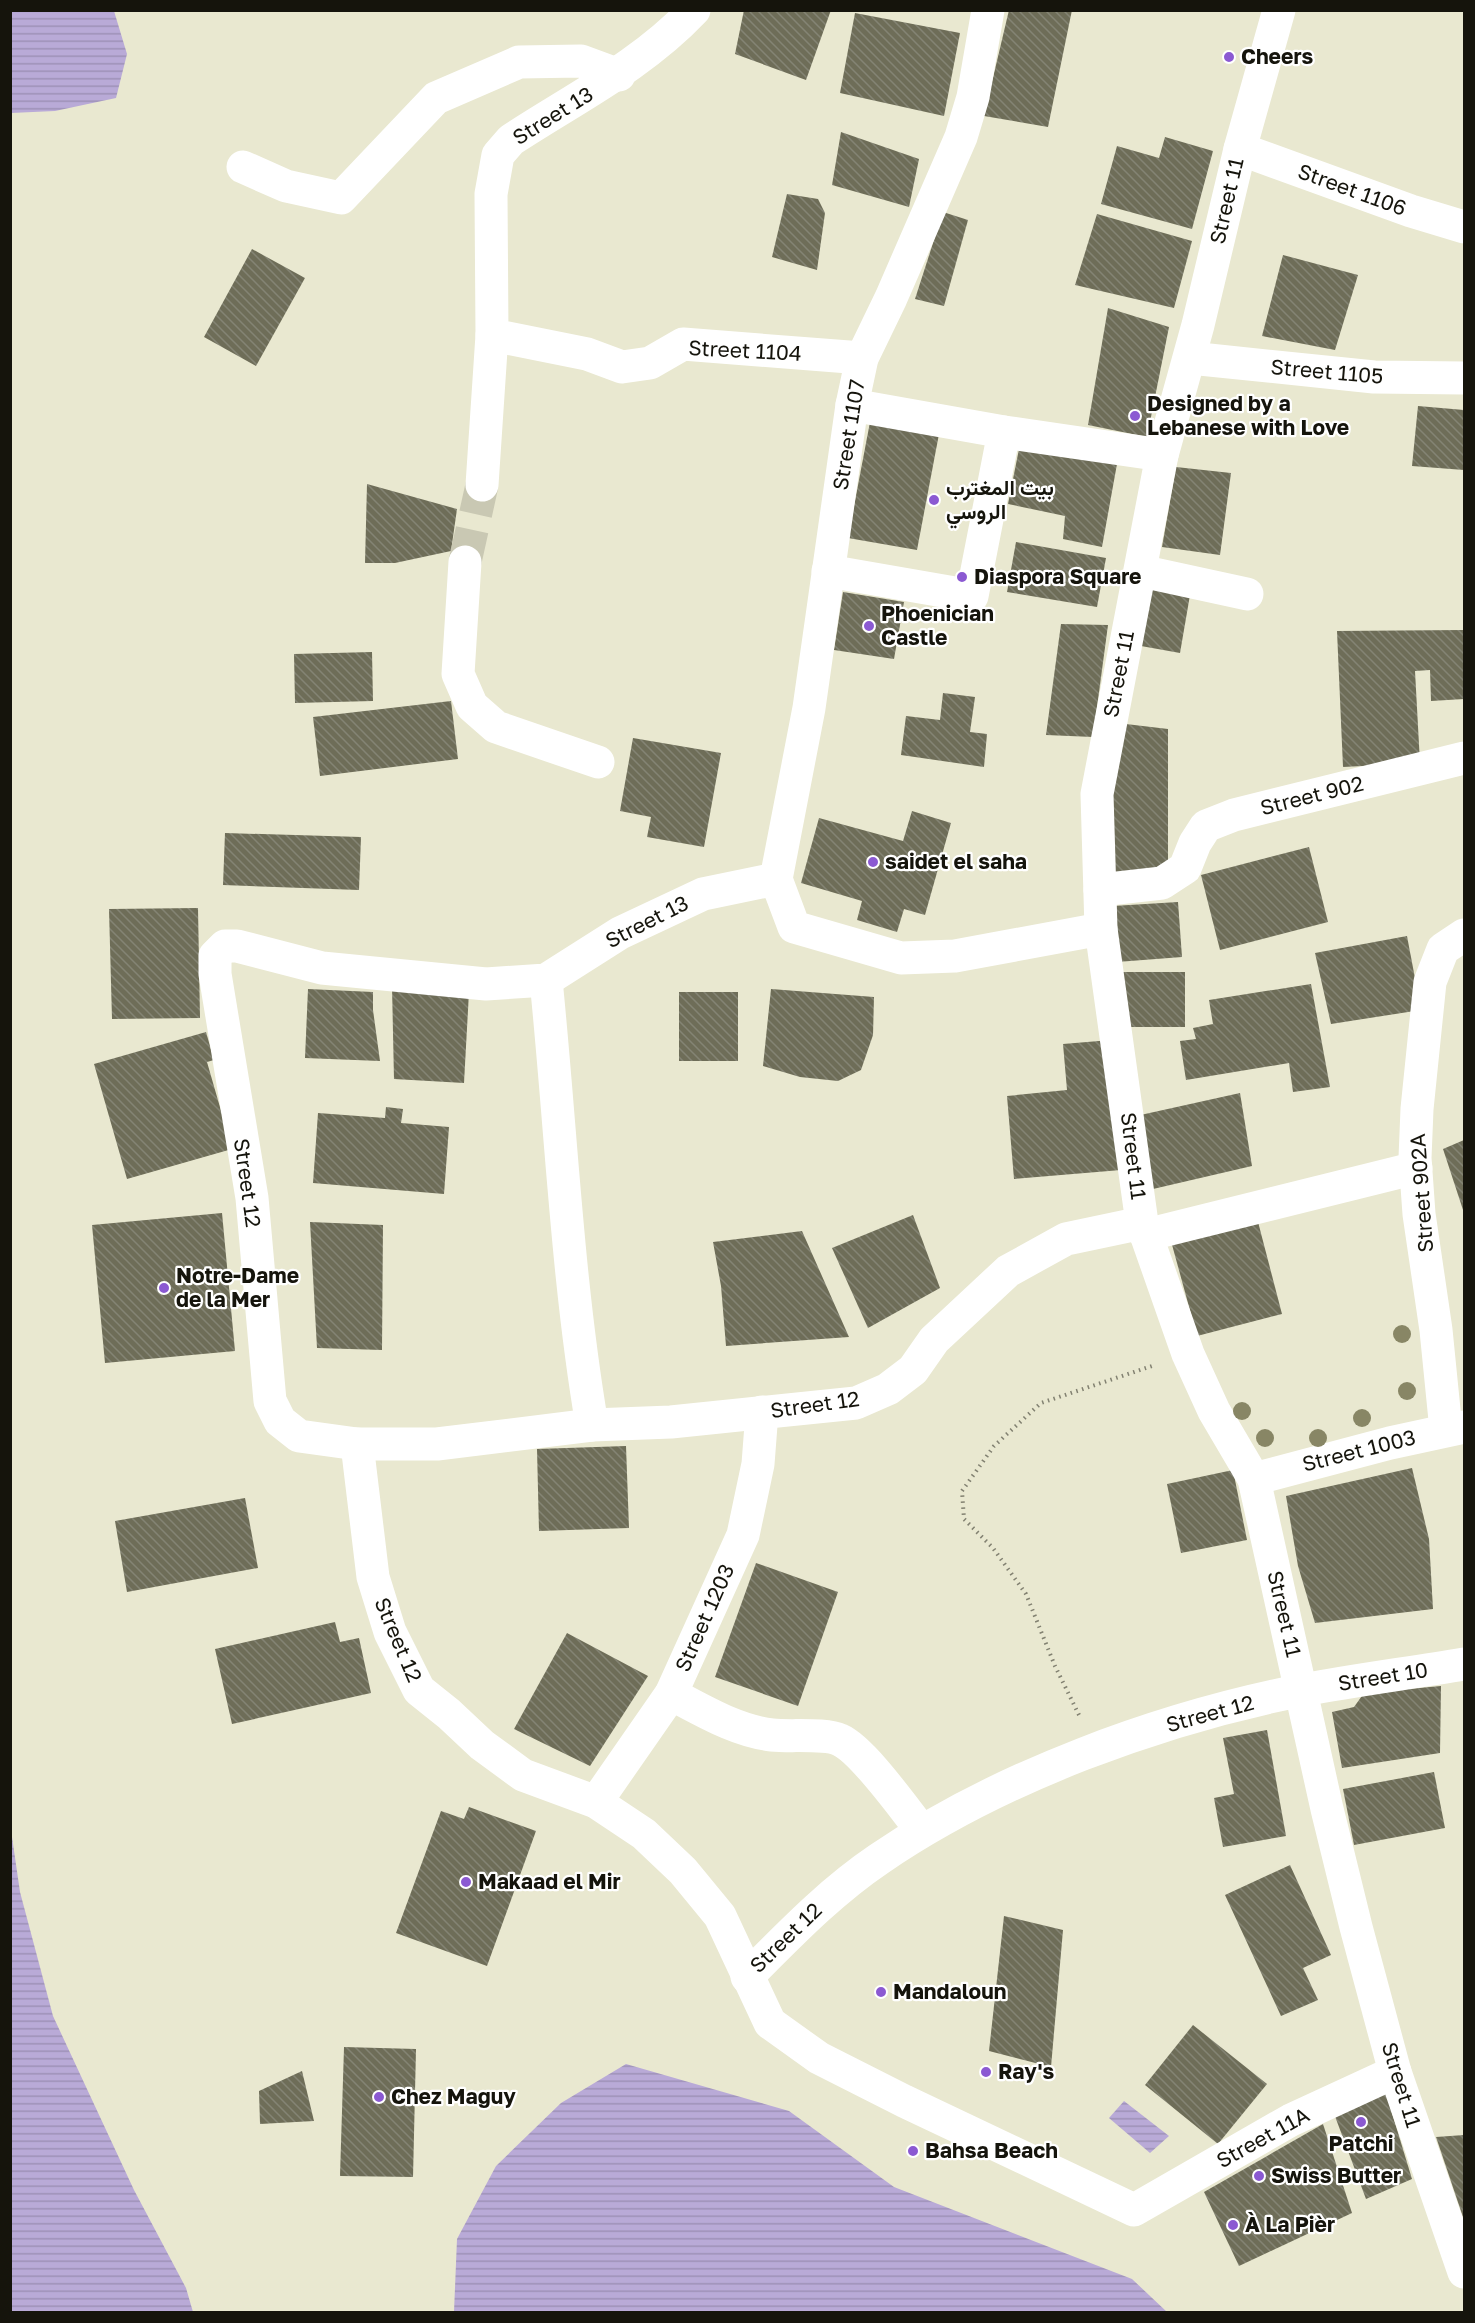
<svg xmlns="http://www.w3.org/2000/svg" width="1475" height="2323" font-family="'Golos Text',Vazirmatn,sans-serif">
  <defs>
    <pattern id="water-rules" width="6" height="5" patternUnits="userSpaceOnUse" patternTransform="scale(1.5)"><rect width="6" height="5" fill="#b9aad7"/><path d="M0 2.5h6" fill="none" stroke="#9e91b7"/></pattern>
    <pattern id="building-back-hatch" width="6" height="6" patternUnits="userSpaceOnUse" patternTransform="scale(1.5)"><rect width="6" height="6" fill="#6e6d58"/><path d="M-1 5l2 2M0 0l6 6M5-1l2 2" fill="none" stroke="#848474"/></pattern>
  </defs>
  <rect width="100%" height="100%" fill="#e9e8d0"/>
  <!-- water -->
  <g fill="url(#water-rules)">
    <path d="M 11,10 L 114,11 L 127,54 L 116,98 L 55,111 L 11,113 Z"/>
    <path d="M 11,1830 L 20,1892 L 53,2016 L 134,2190 L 186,2288 L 193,2312 L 11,2312 Z"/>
    <path d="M 626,2064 L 789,2111 L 894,2187 L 1132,2279 L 1167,2312 L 454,2312 L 457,2239 L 496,2166 L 561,2103 Z"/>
    <path d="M 1124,2101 L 1169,2136 L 1150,2153 L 1109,2118 Z"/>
  </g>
  <!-- building -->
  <g fill="url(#building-back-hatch)">
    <path d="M 744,10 L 831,10 L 806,80 L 735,54 Z"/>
    <path d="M 1009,10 L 1072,10 L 1048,127 L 984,116 Z"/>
    <path d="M 855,13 L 960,33 L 944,116 L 840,93 Z"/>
    <path d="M 841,132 L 919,159 L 909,207 L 832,185 Z"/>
    <path d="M 1165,137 L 1213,151 L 1192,229 L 1101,204 L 1117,146 L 1159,158 Z"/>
    <path d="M 787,194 L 818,199 L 825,213 L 817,270 L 772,257 Z"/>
    <path d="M 943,212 L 968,220 L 944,306 L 915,299 Z"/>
    <path d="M 1097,214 L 1192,241 L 1174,308 L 1075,285 Z"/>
    <path d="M 252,249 L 305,278 L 256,366 L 204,337 Z"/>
    <path d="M 1283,255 L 1358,275 L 1335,350 L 1262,336 Z"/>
    <path d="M 1108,308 L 1169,327 L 1147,437 L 1088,425 Z"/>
    <path d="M 1418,406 L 1464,410 L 1464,470 L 1412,466 Z"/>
    <path d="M 870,422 L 939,434 L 917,550 L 848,538 Z"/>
    <path d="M 1020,444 L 1117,464 L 1102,547 L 1063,539 L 1065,516 L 1008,504 Z"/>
    <path d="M 1176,467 L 1231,473 L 1220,555 L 1162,547 Z"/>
    <path d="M 367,484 L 457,509 L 451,551 L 395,563 L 365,563 Z"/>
    <path d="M 1016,542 L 1106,558 L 1097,607 L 1007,592 Z"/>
    <path d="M 1151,589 L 1190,595 L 1180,653 L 1141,646 Z"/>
    <path d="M 843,592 L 904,602 L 894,659 L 834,650 Z"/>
    <path d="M 1061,624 L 1108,625 L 1093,737 L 1046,735 Z"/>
    <path d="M 1464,630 L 1464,699 L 1431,701 L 1430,670 L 1415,671 L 1420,763 L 1343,767 L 1337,631 Z"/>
    <path d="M 372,652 L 373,701 L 295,703 L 294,654 Z"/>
    <path d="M 943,693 L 975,697 L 970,732 L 987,734 L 984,767 L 901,755 L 906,716 L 940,720 Z"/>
    <path d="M 451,701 L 458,759 L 320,776 L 313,717 Z"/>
    <path d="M 1126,724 L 1168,729 L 1168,871 L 1113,877 L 1103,830 Z"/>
    <path d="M 633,738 L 721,753 L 704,847 L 647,837 L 651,817 L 620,811 Z"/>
    <path d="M 912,811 L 951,823 L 925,915 L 904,909 L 897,932 L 857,920 L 862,901 L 801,883 L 819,818 L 903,841 Z"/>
    <path d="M 225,833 L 361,837 L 359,890 L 223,885 Z"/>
    <path d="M 1309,847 L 1328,922 L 1220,950 L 1201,875 Z"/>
    <path d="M 1178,902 L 1182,957 L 1117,962 L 1113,906 Z"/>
    <path d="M 198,908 L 200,1018 L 112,1019 L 109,909 Z"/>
    <path d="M 1407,936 L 1421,1010 L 1331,1024 L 1315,953 Z"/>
    <rect x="1121" y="972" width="64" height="55"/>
    <path d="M 1311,984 L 1330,1087 L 1293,1092 L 1289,1063 L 1186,1080 L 1180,1041 L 1196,1039 L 1193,1028 L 1213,1024 L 1209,1000 Z"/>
    <path d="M 392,986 L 469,992 L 464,1083 L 394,1079 Z"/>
    <path d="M 308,989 L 373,992 L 373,1010 L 380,1061 L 305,1058 Z"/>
    <path d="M 771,989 L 874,997 L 873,1035 L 861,1070 L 838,1081 L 800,1077 L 763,1066 Z"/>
    <rect x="679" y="992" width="59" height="69"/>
    <path d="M 206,1032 L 214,1060 L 207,1062 L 232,1149 L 127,1179 L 94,1064 Z"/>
    <path d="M 1111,1040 L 1121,1170 L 1014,1179 L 1007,1096 L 1067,1090 L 1063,1044 Z"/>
    <path d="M 1240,1093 L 1252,1166 L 1153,1189 L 1136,1116 Z"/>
    <path d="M 386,1107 L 403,1109 L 401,1123 L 449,1127 L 444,1194 L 313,1183 L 318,1113 L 385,1118 Z"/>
    <path d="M 1464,1140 L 1464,1213 L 1443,1149 Z"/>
    <path d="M 222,1213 L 235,1351 L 105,1363 L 92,1225 Z"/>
    <path d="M 913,1215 L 940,1288 L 868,1328 L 832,1248 Z"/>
    <path d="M 1257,1218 L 1282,1314 L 1197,1336 L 1171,1241 Z"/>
    <path d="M 310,1222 L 383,1225 L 382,1350 L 317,1348 Z"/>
    <path d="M 802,1231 L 849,1337 L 726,1346 L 721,1286 L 713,1242 Z"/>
    <path d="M 626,1446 L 629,1528 L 539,1531 L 537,1449 Z"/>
    <path d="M 1412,1468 L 1429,1539 L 1433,1609 L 1315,1623 L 1298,1566 L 1286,1496 Z"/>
    <path d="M 1233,1470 L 1247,1540 L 1181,1553 L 1167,1484 Z"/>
    <path d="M 245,1498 L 258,1568 L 127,1592 L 115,1521 Z"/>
    <path d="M 756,1563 L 838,1592 L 798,1706 L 715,1677 Z"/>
    <path d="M 335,1622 L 340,1642 L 359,1638 L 371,1693 L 232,1724 L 215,1649 Z"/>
    <path d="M 567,1633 L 648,1676 L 590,1766 L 514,1729 Z"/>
    <path d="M 1441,1686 L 1440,1753 L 1342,1768 L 1332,1712 L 1354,1707 L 1364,1693 Z"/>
    <path d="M 1267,1730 L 1286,1836 L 1223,1847 L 1214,1798 L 1234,1794 L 1223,1738 Z"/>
    <path d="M 1434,1772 L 1445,1828 L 1354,1845 L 1343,1789 Z"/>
    <path d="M 469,1807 L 536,1831 L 487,1966 L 396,1933 L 441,1811 L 464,1819 Z"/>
    <path d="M 1290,1865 L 1331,1955 L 1303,1968 L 1318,2000 L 1281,2016 L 1225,1895 Z"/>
    <path d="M 1004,1916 L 1063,1930 L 1051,2067 L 989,2051 Z"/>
    <path d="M 1193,2025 L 1267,2084 L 1218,2144 L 1145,2085 Z"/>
    <path d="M 344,2047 L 416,2049 L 413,2177 L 340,2176 Z"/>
    <path d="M 302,2071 L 314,2121 L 260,2124 L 259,2091 Z"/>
    <path d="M 1385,2090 L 1412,2179 L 1366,2199 L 1333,2111 Z"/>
    <path d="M 1323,2124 L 1352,2213 L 1239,2266 L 1204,2192 Z"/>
    <path d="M 1464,2135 L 1464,2220 L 1436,2137 Z"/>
  </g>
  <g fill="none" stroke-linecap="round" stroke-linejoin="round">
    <!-- minor-tunnel -->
    <path stroke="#c9c8b3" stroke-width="33" stroke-dasharray="33 16" stroke-linecap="butt" d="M 465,562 L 482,485"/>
    <!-- path -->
    <path stroke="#828171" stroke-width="4" stroke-dasharray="1.5 4.5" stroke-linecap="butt" d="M 1079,1715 L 1055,1666 L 1026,1594 L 993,1548 L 964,1519 L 962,1491 L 994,1446 L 1041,1403 L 1152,1366"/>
    <!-- pedestrian -->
    <g stroke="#fff" stroke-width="33">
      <path d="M 852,405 L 1004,432 L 1162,455"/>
      <path d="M 828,571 L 972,596 L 1004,432"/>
      <path d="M 1141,571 L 1247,594"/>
      <path d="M 1142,1223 L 1101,929 L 1097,794 L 1162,455 L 1198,325 L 1240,149 L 1279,10"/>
    </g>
    <!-- minor -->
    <g stroke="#fff" stroke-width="33">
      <path d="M 1240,149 L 1411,211 L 1464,227"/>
      <path d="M 243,167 L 286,186 L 341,198 L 436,98 L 519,62 L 581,61 L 619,75"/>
      <path d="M 492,335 L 587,354 L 622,367 L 650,363 L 683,344 L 862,358"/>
      <path d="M 1190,358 L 1374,377 L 1464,378"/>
      <path d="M 482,485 L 492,335 L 491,194 L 498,155 L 511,140 C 575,98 641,66 694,10"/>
      <path d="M 465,562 L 458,674 L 472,706 L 496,727 L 598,762"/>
      <path d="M 776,879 L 809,708 L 852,405 L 862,358 L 891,298 L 961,137 L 973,97 L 988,10"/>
      <path d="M 1100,890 L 1162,883 L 1185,868 L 1195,843 L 1206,826 L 1234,815 L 1464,758"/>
      <path d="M 1101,929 L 955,956 L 901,958 L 794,927 L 776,879 L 703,894 L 620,933 L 546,980 L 486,984 L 322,968 L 237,946 L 225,946 L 215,956 L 215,974 L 252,1198 L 270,1401 L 280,1421 L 299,1436 L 357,1444 L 437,1444 L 592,1425 L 671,1422 L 856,1403 L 888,1389 L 913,1370 L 934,1340 L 1008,1271 L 1066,1239 L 1142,1223 L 1188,1354 L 1214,1411 L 1254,1479 L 1327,1809 L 1356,1927 L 1395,2072 L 1464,2272"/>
      <path d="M 546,980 C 561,1128 567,1278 592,1425"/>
      <path d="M 1146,1235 L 1416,1168"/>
      <path d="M 1446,1430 L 1436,1330 L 1419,1214 L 1415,1158 L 1417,1109 L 1430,982 L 1443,949 L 1464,935"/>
      <path d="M 357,1444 L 373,1577 L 390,1632 L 419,1690 L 449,1714 L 482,1745 L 523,1775 L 596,1802 L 644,1834 L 683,1871 L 720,1916 L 770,2023 L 819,2058 L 904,2101 L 1134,2210 L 1291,2120 L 1395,2072"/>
      <path d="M 1254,1479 L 1390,1443 L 1464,1427"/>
      <path d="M 671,1694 C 702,1710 736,1731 772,1735 C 791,1737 825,1733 840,1740 C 863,1750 905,1810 922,1831"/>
      <path d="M 596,1802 L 671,1694 L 743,1535 L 758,1464 L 762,1412"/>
      <path d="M 747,1977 C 789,1935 830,1892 879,1859 C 999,1777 1160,1718 1303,1690 C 1356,1680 1411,1673 1464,1664"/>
    </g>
  </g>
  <!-- trees -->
  <g fill="#888665">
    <circle cx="1402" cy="1334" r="9"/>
    <circle cx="1407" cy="1391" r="9"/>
    <circle cx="1242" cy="1411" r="9"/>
    <circle cx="1362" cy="1418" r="9"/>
    <circle cx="1265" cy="1438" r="9"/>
    <circle cx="1318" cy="1438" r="9"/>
  </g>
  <!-- markers -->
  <g fill="#8b59d2" stroke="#fff" stroke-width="2">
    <circle cx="1229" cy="57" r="6"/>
    <circle cx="1135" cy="416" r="6"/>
    <circle cx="934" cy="500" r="6"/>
    <circle cx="962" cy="577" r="6"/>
    <circle cx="869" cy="626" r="6"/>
    <circle cx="873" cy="862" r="6"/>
    <circle cx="164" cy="1288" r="6"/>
    <circle cx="466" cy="1882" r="6"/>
    <circle cx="881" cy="1992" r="6"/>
    <circle cx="986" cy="2072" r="6"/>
    <circle cx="379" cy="2097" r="6"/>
    <circle cx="1361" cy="2122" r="6"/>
    <circle cx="913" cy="2151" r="6"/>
    <circle cx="1259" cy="2176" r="6"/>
    <circle cx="1233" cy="2225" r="6"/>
  </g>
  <g text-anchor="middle" stroke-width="4.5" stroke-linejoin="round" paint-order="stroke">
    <!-- poi labels -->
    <g font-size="21" font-weight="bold" fill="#15140c" stroke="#fff" text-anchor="start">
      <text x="1241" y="64">Cheers</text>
      <text x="1147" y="411">Designed by a<tspan x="1147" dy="24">Lebanese with Love</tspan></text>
      <text x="946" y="495">بيت المغترب<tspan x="946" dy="24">الروسي</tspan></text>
      <text x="974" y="584">Diaspora Square</text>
      <text x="881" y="621">Phoenician<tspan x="881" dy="24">Castle</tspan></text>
      <text x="885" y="869">saidet el saha</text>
      <text x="176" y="1283">Notre-Dame<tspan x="176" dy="24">de la Mer</tspan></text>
      <text x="478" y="1889">Makaad el Mir</text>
      <text x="893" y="1999">Mandaloun</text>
      <text x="998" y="2079">Ray's</text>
      <text x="391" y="2104">Chez Maguy</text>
      <text x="1361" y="2151" text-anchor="middle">Patchi</text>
      <text x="925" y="2158">Bahsa Beach</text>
      <text x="1271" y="2183">Swiss Butter</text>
      <text x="1245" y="2232">À La Pièr</text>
    </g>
    <!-- street labels -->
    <g font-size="21" fill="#15140c" stroke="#fff">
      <text transform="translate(553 116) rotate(-32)" y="7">Street 13</text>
      <text transform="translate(1352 190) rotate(20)" y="7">Street 1106</text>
      <text transform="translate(1227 201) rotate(-77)" y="7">Street 11</text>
      <text transform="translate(745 351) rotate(3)" y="7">Street 1104</text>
      <text transform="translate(1327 372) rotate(5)" y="7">Street 1105</text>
      <text transform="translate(849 435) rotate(-81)" y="7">Street 1107</text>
      <text transform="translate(1119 674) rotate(-79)" y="7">Street 11</text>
      <text transform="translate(1312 796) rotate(-14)" y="7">Street 902</text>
      <text transform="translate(647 922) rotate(-27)" y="7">Street 13</text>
      <text transform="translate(1133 1156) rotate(83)" y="7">Street 11</text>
      <text transform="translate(247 1183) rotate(82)" y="7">Street 12</text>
      <text transform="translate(1422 1193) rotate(-94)" y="7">Street 902A</text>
      <text transform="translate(815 1405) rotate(-8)" y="7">Street 12</text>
      <text transform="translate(1359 1451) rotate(-14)" y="7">Street 1003</text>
      <text transform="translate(1284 1614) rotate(77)" y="7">Street 11</text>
      <text transform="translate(705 1618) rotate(-66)" y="7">Street 1203</text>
      <text transform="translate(398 1640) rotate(67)" y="7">Street 12</text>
      <text transform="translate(1383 1677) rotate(-9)" y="7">Street 10</text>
      <text transform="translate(1210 1714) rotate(-15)" y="7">Street 12</text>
      <text transform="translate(786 1938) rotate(-44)" y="7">Street 12</text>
      <text transform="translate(1401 2085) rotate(73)" y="7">Street 11</text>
      <text transform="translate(1263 2138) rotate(-29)" y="7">Street 11A</text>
    </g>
  </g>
  <!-- border -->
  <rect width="1475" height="2323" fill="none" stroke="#15140c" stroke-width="24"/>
</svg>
